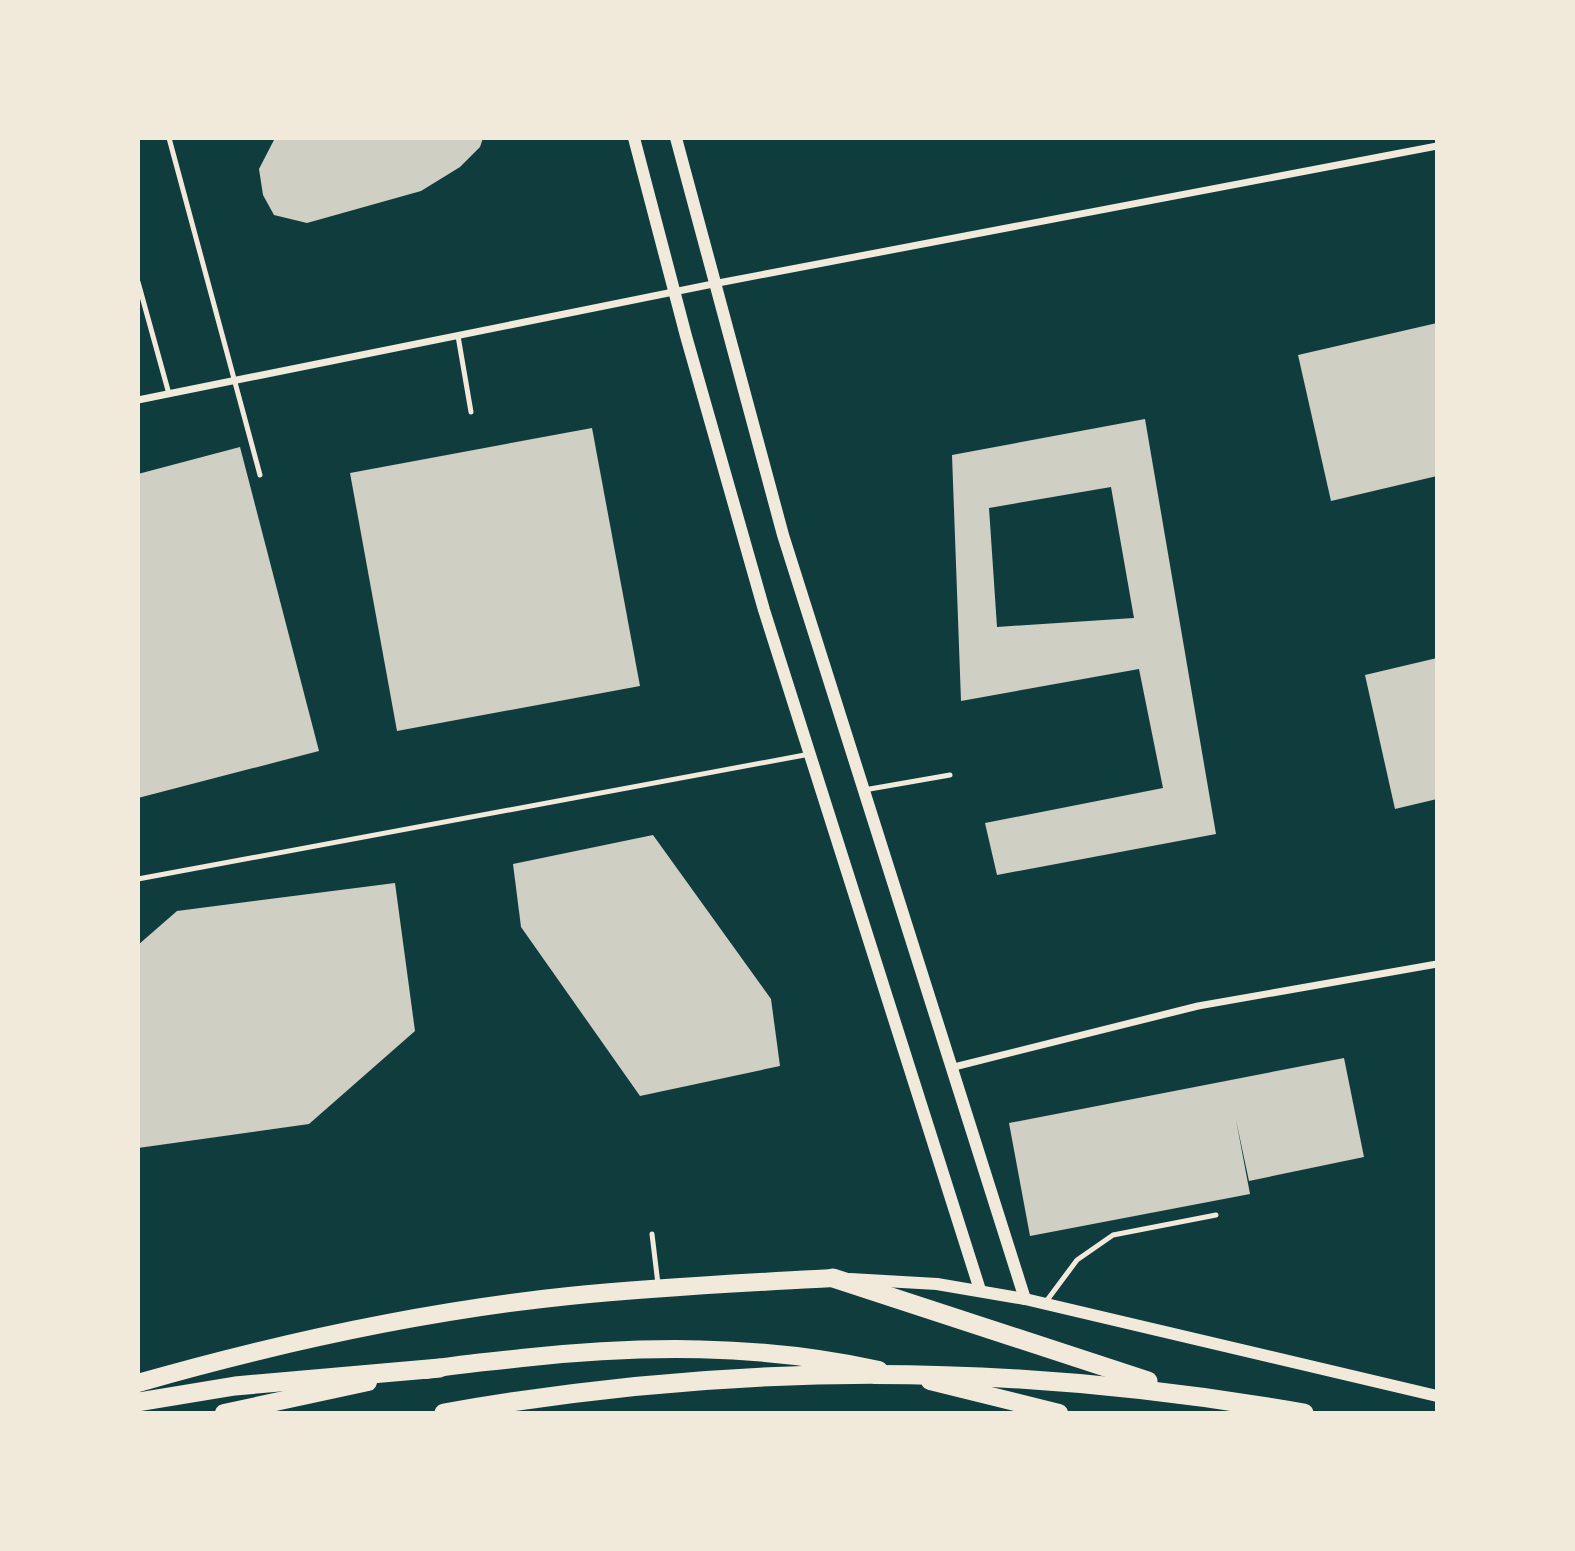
<svg xmlns="http://www.w3.org/2000/svg" width="1575" height="1551" font-family="Barlow,sans-serif">
  <rect width="100%" height="100%" fill="#0f3d3e"/>
  <!-- building -->
  <g fill="#cfcfc3" fill-rule="evenodd">
    <path d="M 275,138 L 483,138 L 480,147 L 460,167 L 421,191 L 307,223 L 274,215 L 263,195 L 259,169 Z"/>
    <path d="M 1437,323 L 1437,476 L 1331,501 L 1298,355 Z"/>
    <path d="M 1145,419 L 1216,834 L 997,875 L 985,823 L 1163,788 L 1139,669 L 961,701 L 952,455 ZM 1111,487 L 1134,618 L 997,627 L 989,508 Z"/>
    <path d="M 592,428 L 640,686 L 397,731 L 350,473 Z"/>
    <path d="M 240,447 L 319,751 L 138,798 L 138,474 Z"/>
    <path d="M 1437,658 L 1437,799 L 1395,809 L 1365,675 Z"/>
    <path d="M 653,835 L 771,999 L 780,1066 L 640,1096 L 521,927 L 513,864 Z"/>
    <path d="M 395,883 L 415,1031 L 309,1124 L 138,1148 L 138,945 L 177,911 Z"/>
    <path d="M 1344,1058 L 1364,1157 L 1249,1181 L 1236,1120 L 1250,1194 L 1030,1236 L 1009,1123 Z"/>
  </g>
  <g fill="none" stroke-linecap="round" stroke-linejoin="round">
    <!-- service -->
    <g stroke="#f1e9da" stroke-width="5">
      <path d="M 169,138 L 260,475"/>
      <path d="M 138,282 L 169,394"/>
      <path d="M 458,336 L 471,412"/>
      <path d="M 864,790 L 950,775"/>
      <path d="M 138,879 L 810,754"/>
      <path d="M 652,1234 L 658,1284"/>
      <path d="M 1045,1303 L 1077,1260 L 1113,1235 L 1216,1215"/>
    </g>
    <!-- minor -->
    <g stroke="#f1e9da" stroke-width="7">
      <path d="M 138,400 L 713,284 L 1437,146"/>
      <path d="M 954,1067 L 1198,1006 L 1437,964"/>
    </g>
    <!-- tertiary -->
    <g stroke="#f1e9da" stroke-width="12">
      <path d="M 634,138 L 686,336 L 764,610 L 980,1290"/>
      <path d="M 676,138 L 783,535 L 1025,1299"/>
      <path d="M 850,1279 L 937,1284 L 1025,1299 L 1437,1396"/>
    </g>
    <!-- primary -->
    <g stroke="#f1e9da" stroke-width="18">
      <path d="M 426,1370 C 458,1364 490,1362 522,1358 C 642,1345 760,1344 879,1370"/>
      <path d="M 930,1381 L 1059,1413"/>
      <path d="M 138,1383 C 278,1343 424,1311 569,1296 C 656,1287 744,1283 833,1278"/>
      <path d="M 224,1413 L 368,1382"/>
    </g>
    <!-- trunk -->
    <g stroke="#f1e9da" stroke-width="19">
      <path d="M 833,1278 L 1148,1381"/>
      <path d="M 138,1402 L 235,1386 L 440,1368"/>
      <path d="M 444,1413 C 738,1361 1010,1362 1304,1413"/>
    </g>
  </g>
  <!-- border -->
  <rect width="1575" height="1551" fill="none" stroke="#f1e9da" stroke-width="280"/>
</svg>
